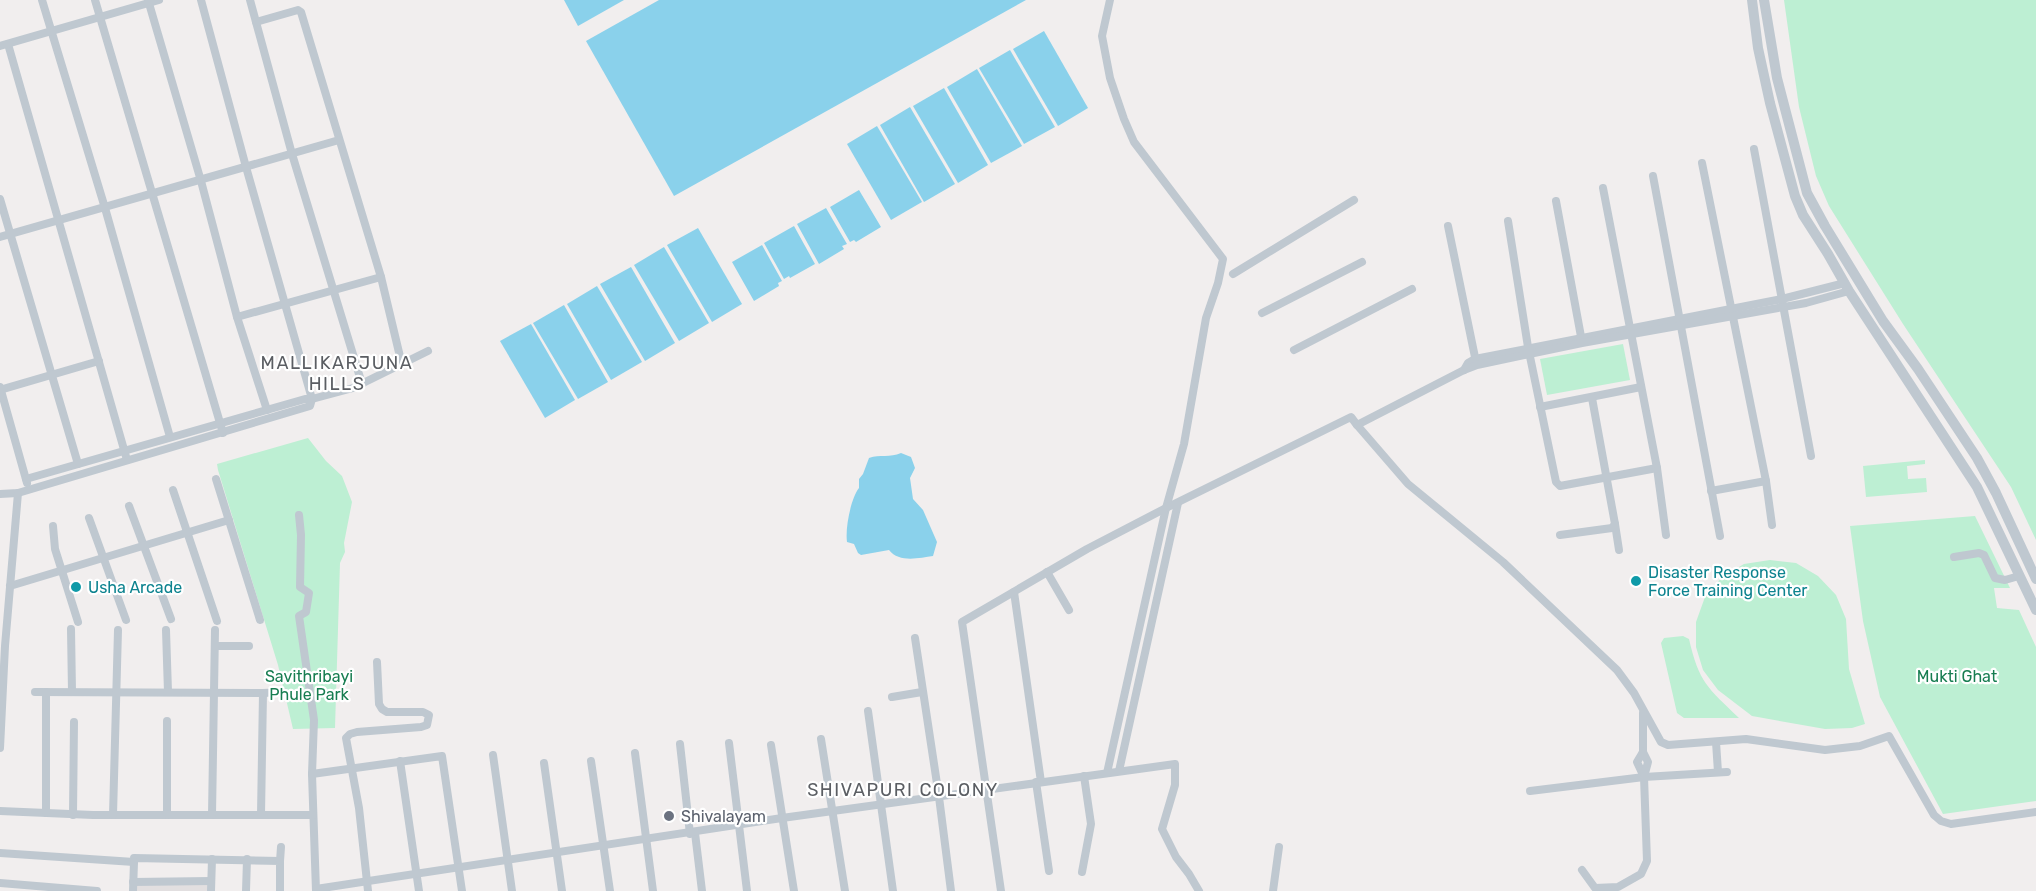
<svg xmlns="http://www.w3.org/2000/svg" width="2036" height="891" font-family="Rubik,sans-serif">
  <rect width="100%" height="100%" fill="#f1eeee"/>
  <!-- education -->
  <rect fill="#e2dfe0" x="136" y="885" width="72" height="6"/>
  <!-- green -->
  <g fill="#bdefd3">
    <path d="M 1784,0 L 2036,0 L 2036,540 L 2011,487 L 1903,324 L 1829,206 L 1816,176 L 1799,107 Z"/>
    <path d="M 1623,344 L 1630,380 L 1547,395 L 1540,359 Z"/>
    <path d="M 308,438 L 326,461 L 342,476 L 352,502 L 344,543 L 345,552 L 340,563 L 335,728 L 293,729 L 278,665 L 218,470 L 217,464 Z"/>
    <path d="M 1925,460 L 1925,464 L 1907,466 L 1908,479 L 1926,478 L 1927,492 L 1866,497 L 1863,466 Z"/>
    <path d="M 1975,516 L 2010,588 L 1994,588 L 1997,608 L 2019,610 L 2036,647 L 2036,801 L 1943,814 L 1880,697 L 1863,621 L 1850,526 Z"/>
    <path d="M 1770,560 L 1796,563 L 1818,576 L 1836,595 L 1846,619 L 1849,669 L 1865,724 L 1852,728 L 1825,729 L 1752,716 L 1718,690 L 1703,670 L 1696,647 L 1696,622 L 1705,597 L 1722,577 L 1744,564 Z"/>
    <path d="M 1683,636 L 1689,639 C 1699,683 1708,688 1739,718 L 1684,718 L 1677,713 L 1661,643 L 1664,638 Z"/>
  </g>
  <!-- water -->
  <g fill="#8ad1eb">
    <path d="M 564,0 L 624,0 L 578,26 Z"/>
    <path d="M 659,0 L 1026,0 L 674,196 L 586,41 Z"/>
    <path d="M 1044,31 L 1088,108 L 1058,126 L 1013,49 Z"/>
    <path d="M 1010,50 L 1055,127 L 1024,144 L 979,68 Z"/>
    <path d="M 977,69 L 1022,146 L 991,163 L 947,87 Z"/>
    <path d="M 944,88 L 988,165 L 958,183 L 913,106 Z"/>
    <path d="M 910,107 L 955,184 L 924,202 L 880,125 Z"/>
    <path d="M 877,126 L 922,202 L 891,220 L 847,144 Z"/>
    <path d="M 859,190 L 881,227 L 856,242 L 854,240 L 850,242 L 830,207 Z"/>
    <path d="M 826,208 L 847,244 L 842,246 L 844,249 L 819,264 L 797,224 Z"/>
    <path d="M 794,226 L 815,264 L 790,278 L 789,276 L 784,279 L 764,243 Z"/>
    <path d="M 698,228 L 742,304 L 712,322 L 667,245 Z"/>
    <path d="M 762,245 L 782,281 L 778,283 L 779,286 L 754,301 L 732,262 Z"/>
    <path d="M 664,247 L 709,323 L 679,341 L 634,265 Z"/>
    <path d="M 631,267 L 675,343 L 645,361 L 600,284 Z"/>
    <path d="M 597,286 L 642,362 L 611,380 L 567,304 Z"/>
    <path d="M 564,305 L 608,382 L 578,399 L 533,323 Z"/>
    <path d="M 531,324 L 575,400 L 545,418 L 500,341 Z"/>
    <path d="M 901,453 L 911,457 L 915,468 L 910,478 L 913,499 L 923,510 L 937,542 L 933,556 C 919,558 899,563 889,550 L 861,555 L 858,553 L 854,544 L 847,542 C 845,528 851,498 859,488 L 859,479 L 863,474 L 869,458 C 880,454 890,458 901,453 Z"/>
  </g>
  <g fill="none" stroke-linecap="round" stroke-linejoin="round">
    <!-- minor -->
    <g stroke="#bfc8d0" stroke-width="8">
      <path d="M 42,0 L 105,208 L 170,437"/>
      <path d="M 95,0 L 223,433"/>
      <path d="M 148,0 L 201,181 L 237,317 L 267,410"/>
      <path d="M 250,0 L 292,154 L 362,384"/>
      <path d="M 256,22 L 298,10 L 301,12 L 381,277 L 402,365"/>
      <path d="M 8,44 L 127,460"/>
      <path d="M 0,46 L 159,0"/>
      <path d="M 1754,149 L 1811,456"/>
      <path d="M 1702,163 L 1766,481 L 1772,525"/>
      <path d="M 1653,176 L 1720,536"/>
      <path d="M 1603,188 L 1657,468 L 1666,535"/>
      <path d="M 0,199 L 78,464"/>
      <path d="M 1556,201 L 1582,342"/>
      <path d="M 1508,221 L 1528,347 L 1556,482 L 1560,486 L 1657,468"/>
      <path d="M 1448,226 L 1476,362"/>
      <path d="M 0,237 L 339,140"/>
      <path d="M 1233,274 L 1354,200"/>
      <path d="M 1262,313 L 1362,262"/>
      <path d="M 237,317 L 381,277"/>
      <path d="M 1294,350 L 1412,289"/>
      <path d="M 1464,370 L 1468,363 L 1475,359 L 1782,299 L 1845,283"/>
      <path d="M 0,387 L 27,483"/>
      <path d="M 0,390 L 99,361"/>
      <path d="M 1540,407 L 1641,387"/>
      <path d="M 1357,425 L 1408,484 L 1503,562 L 1617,670 L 1634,693 L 1661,742 L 1668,745 L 1746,739 L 1825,750 L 1860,746 L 1889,736 L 1934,815 L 1941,821 L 1951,824 L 2036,812"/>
      <path d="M 26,479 L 305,399 L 312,399 L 353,388 L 428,351"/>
      <path d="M 216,479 L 260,620"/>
      <path d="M 173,490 L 217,621"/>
      <path d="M 1711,491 L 1766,481"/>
      <path d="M 0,494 L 18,493 L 310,406 L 312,399 L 246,167 L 201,0"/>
      <path d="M 129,506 L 171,619"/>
      <path d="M 299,515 L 301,535 L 300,587 L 309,593 L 306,612 L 299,616 L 314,720 L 312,774 L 316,891"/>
      <path d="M 89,518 L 126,620"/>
      <path d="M 1615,524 L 1619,550"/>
      <path d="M 53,526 L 55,549 L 78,622"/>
      <path d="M 1560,535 L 1612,528 L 1615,524 L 1592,398"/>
      <path d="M 1954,557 L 1979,553 L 1984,555 L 1995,578 L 2005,580 L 2019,576"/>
      <path d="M 1047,572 L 1069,610"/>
      <path d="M 10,586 L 229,520"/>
      <path d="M 1014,592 L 1041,782"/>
      <path d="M 71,629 L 72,692"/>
      <path d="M 166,630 L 168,692"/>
      <path d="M 915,638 L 939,797 L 951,891"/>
      <path d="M 216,646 L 249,646"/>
      <path d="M 35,692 L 263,693 L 261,815"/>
      <path d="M 263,693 L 284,692"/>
      <path d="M 892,697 L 922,692"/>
      <path d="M 868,711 L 893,891"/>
      <path d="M 1643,713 L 1643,752 L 1637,762 L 1644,777"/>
      <path d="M 821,739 L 845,891"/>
      <path d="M 1716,742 L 1718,772"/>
      <path d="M 729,743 L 747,891"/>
      <path d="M 680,744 L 690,834"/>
      <path d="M 771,745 L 794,891"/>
      <path d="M 0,748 L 5,646 L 18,493"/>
      <path d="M 635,753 L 653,891"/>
      <path d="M 493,755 L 512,891"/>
      <path d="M 400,761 L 419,891"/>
      <path d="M 591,761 L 610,891"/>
      <path d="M 544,763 L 562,891"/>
      <path d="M 1119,771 L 1178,503"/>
      <path d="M 1107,773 L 1166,508 L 1184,444 L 1206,318 L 1218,283 L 1223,259 L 1134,142 L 1124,119 L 1110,78 L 1102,36 L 1110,0"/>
      <path d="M 312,774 L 442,756 L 462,891"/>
      <path d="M 1036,782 L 1049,871"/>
      <path d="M 1530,791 L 1644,777 L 1727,772"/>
      <path d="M 0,811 L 93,815 L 313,815"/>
      <path d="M 46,813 L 46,692"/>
      <path d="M 73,815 L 74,722"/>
      <path d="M 113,815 L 118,630"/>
      <path d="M 167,815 L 167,721"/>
      <path d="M 212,815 L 215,630"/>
      <path d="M 695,833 L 702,891"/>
      <path d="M 0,853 L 134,862 L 134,858 L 280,861 L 280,891"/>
      <path d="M 280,861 L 281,847"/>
      <path d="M 1582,870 L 1595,888 L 1618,887 L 1641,874 L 1647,861 L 1644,777 L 1648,762 L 1643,752"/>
      <path d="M 1082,872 L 1091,824 L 1084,776"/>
      <path d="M 133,882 L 211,881"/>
      <path d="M 0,883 L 97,891"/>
      <path d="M 316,889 L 782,818 L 1175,764 L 1175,785 L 1162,829 L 1176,857 L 1189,874 L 1199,891"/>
      <path d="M 133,891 L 134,862"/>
      <path d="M 211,891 L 212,859"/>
      <path d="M 246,891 L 247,859"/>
      <path d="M 368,891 L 359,808 L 346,738 L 350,734 L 357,732 L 421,727 L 427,725 L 429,715 L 423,712 L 387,712 L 382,709 L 379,704 L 377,662"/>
      <path d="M 1001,891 L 962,622 L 1087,549 L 1166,508 L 1351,417 L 1357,425 L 1464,370 L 1477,365 L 1582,343 L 1806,303 L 1849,291"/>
      <path d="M 1273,891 L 1279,847"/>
    </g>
    <!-- tertiary -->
    <g stroke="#bfc8d0" stroke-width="10">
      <path d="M 1752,0 L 1758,48 L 1770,103 L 1795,196 L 1803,215 L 1828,254 L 1849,291 L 1977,487 L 2036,610"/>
      <path d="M 1764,0 L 1777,78 L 1807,193 L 1825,226 L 1883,321 L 1918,369 L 1977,458 L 1996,493 L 2036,579"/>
    </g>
  </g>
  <!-- markers -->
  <g fill="#0f9aa8" stroke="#fff" stroke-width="2">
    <circle cx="1636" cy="581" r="6"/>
    <circle cx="76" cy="587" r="6"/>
  </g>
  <circle fill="#6b7280" stroke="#fff" stroke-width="2" cx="669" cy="816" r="6"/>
  <g text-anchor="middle" stroke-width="4.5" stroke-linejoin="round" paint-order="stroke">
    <!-- culture labels -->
    <g font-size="16" fill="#0d838f" stroke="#fff" text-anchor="start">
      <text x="1648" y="578">Disaster Response<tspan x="1648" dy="18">Force Training Center</tspan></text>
      <text x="88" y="593">Usha Arcade</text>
    </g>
    <!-- park labels -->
    <g font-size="16" fill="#177d51" stroke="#fff">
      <text x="309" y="682">Savithribayi<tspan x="309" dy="18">Phule Park</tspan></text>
      <text x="1957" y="682">Mukti Ghat</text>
    </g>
    <!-- worship labels -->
    <g font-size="16" fill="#5b616d" stroke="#fff" text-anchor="start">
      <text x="681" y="822">Shivalayam</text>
    </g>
    <!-- neighbourhood labels -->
    <g font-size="18" letter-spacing="1.5" fill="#5b5e63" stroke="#fff">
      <text x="337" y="369">MALLIKARJUNA<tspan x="337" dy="21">HILLS</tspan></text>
      <text x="903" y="796">SHIVAPURI COLONY</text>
    </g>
  </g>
</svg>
